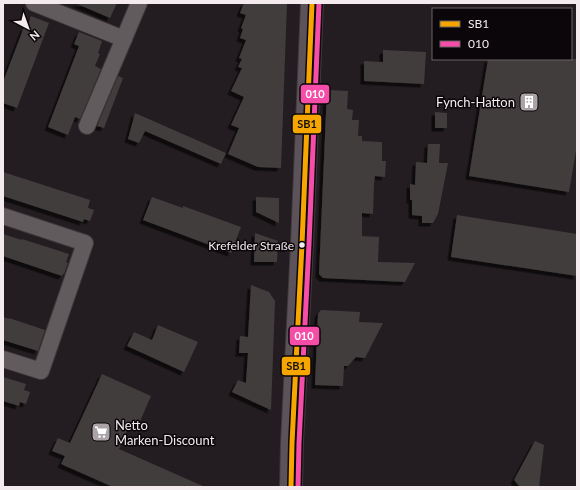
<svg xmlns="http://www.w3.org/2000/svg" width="580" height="490" font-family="Lato,sans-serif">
  <defs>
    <filter id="shadow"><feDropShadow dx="-3.5" dy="3.5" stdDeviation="0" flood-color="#0009"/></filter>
  </defs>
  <rect width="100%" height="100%" fill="#231c20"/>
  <!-- building -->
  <g fill="#423c3e" filter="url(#shadow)">
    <path d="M 75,3 L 117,3 L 110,18 Z"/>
    <path d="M 244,3 L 287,3 L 281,168 L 258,167 L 228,154 L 239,128 L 231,125 L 244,97 L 231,91 L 242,68 L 238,67 L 242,59 L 239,58 L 246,40 L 240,38 L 243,29 L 241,28 L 246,15 L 240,13 Z"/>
    <path d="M 31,16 L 49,23 L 17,108 L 3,103 L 3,82 L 24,27 L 27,28 Z"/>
    <path d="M 79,32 L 102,41 L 98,53 L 100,54 L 95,66 L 101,69 L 80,119 L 75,117 L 68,135 L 48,127 L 79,46 L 74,44 Z"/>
    <path d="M 383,50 L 426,52 L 424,84 L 364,81 L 364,61 L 383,62 Z"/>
    <path d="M 488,59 L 577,59 L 577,145 L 569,192 L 469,176 Z"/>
    <path d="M 118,76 L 123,78 L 104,128 L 97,126 Z"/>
    <path d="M 327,90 L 348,91 L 347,109 L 353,110 L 352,120 L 359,120 L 358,136 L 362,136 L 362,141 L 382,142 L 382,161 L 386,161 L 385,177 L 375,176 L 374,184 L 373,214 L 362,213 L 362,236 L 379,237 L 378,262 L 415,263 L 405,282 L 323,278 L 319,274 Z"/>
    <path d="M 435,112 L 447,113 L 447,128 L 435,128 Z"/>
    <path d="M 135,113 L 226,153 L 221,164 L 145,131 L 139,143 L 128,139 Z"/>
    <path d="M 428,144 L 440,144 L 439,163 L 448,163 L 438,214 L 433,223 L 422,223 L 422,216 L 412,215 L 412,200 L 410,200 L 410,184 L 415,185 L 416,162 L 427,163 Z"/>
    <path d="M 3,172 L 90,200 L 88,208 L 94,210 L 90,221 L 84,219 L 83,222 L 3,196 Z"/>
    <path d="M 152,197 L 183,208 L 183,206 L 241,227 L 231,253 L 143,220 Z"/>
    <path d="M 256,197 L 279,198 L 279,223 L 256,212 Z"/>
    <path d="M 457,215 L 577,234 L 577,276 L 451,257 Z"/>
    <path d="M 255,233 L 278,241 L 277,262 L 254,262 Z"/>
    <path d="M 3,234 L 22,240 L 22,239 L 69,254 L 66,262 L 68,263 L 64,274 L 63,274 L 62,276 L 3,256 Z"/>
    <path d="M 251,285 L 269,292 L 275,301 L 271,410 L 232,392 L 238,380 L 246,383 L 248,353 L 239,353 L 240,336 L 248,337 Z"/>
    <path d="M 321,310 L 360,312 L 359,322 L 383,323 L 365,358 L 356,357 L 348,366 L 344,366 L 343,386 L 315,385 L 318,314 Z"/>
    <path d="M 3,317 L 9,319 L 9,318 L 45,330 L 38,351 L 3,340 Z"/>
    <path d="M 158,325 L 198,342 L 184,372 L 127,346 L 134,332 L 152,340 Z"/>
    <path d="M 102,374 L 151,396 L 138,426 L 131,422 L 119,449 L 205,487 L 113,487 L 61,464 L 65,456 L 52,451 L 58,438 L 70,443 Z"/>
    <path d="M 3,377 L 26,384 L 24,390 L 30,392 L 26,404 L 20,402 L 19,406 L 3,401 Z"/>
    <path d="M 535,441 L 544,445 L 539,487 L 520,487 L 514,480 Z"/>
  </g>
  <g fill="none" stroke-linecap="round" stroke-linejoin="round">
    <!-- minor casing -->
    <g stroke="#3e383b" stroke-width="18">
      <g id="minor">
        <path d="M 34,3 L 124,39"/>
        <path d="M 87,126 L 139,3"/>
        <path d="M 3,216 L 85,243 L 41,371 L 3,359"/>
      </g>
    </g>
    <!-- secondary casing -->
    <g stroke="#3e383b" stroke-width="24">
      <path id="secondary" d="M 291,487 L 292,443 L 302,244 L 312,3"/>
    </g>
    <!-- minor -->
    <use href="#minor" stroke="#615b5e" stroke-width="16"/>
    <!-- secondary -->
    <use href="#secondary" stroke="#5c535a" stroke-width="22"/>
    <!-- bus-1 casing -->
    <g stroke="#0b0609" stroke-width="8">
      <path id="bus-1" d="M 291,487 L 292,443 L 302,244 L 312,3"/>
    </g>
    <!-- bus-2 casing -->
    <g stroke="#0b0609" stroke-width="8">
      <path id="bus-2" d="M 298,487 L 299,443 L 309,244 L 319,3"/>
    </g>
    <!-- bus-1 -->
    <use href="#bus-1" stroke="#f7a600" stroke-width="5"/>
    <!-- bus-2 -->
    <use href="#bus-2" stroke="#f54da8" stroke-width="5"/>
  </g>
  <!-- icons -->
  <defs>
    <g id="building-square" transform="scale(1)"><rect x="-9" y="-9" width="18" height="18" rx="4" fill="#aba3a7" stroke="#0b0609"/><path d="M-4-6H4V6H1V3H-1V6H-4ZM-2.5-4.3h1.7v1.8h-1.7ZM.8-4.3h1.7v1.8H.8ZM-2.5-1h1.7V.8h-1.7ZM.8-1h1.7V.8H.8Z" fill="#fff"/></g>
    <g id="supermarket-square" transform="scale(1)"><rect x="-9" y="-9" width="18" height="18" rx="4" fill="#aba3a7" stroke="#0b0609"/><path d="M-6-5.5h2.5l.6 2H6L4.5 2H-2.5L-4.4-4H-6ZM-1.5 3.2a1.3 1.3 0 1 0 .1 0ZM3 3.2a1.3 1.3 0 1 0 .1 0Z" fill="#fff"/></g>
  </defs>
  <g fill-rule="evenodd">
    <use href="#building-square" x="529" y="102"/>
    <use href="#supermarket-square" x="101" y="432"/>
  </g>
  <!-- markers -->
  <circle fill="#f4ebef" stroke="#0b0609" stroke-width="1.5" cx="302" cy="245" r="3.5"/>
  <g text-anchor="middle" stroke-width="3" stroke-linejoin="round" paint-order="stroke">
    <!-- bus labels -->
    <g font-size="12" fill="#f4ebef" stroke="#0b0609" text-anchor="end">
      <text x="294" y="250">Krefelder Straße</text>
    </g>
    <!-- poi labels -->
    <g font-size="13" fill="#f4ebef" stroke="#0b0609" text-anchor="end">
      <text x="515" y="107">Fynch-Hatton</text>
      <text x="115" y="430" text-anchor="start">Netto<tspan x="115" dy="15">Marken-Discount</tspan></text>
    </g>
  </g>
  <g stroke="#0b0609" stroke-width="1.5">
    <rect x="300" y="84" width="30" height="20" rx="4" fill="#f54da8"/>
    <rect x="292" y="114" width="30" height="20" rx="4" fill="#f7a600"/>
    <rect x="289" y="326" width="31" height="20" rx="4" fill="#f54da8"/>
    <rect x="281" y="356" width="30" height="20" rx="4" fill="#f7a600"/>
  </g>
  <g font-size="11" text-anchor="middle" font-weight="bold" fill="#fff">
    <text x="315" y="98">010</text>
    <text x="304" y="340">010</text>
  </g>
  <g font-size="11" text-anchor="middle" font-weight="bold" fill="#111">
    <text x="307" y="128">SB1</text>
    <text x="296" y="370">SB1</text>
  </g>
  <!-- border -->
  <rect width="580" height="490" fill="none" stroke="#f4ebef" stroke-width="8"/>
  <!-- legend -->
  <rect x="432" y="8" width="140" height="52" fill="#0b0609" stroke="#686265"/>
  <rect x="440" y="21" width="20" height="6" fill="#f7a600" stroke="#686265"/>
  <text x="468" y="28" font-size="12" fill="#f4ebef">SB1</text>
  <rect x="440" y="41" width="20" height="6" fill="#f54da8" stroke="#686265"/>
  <text x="468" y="48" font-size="12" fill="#f4ebef">010</text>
  <!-- north arrow -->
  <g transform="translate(28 28) rotate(139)" stroke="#0b0609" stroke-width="3" paint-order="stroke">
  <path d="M0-3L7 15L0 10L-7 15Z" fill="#f4ebef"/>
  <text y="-6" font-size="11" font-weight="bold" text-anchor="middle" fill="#f4ebef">N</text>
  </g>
</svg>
